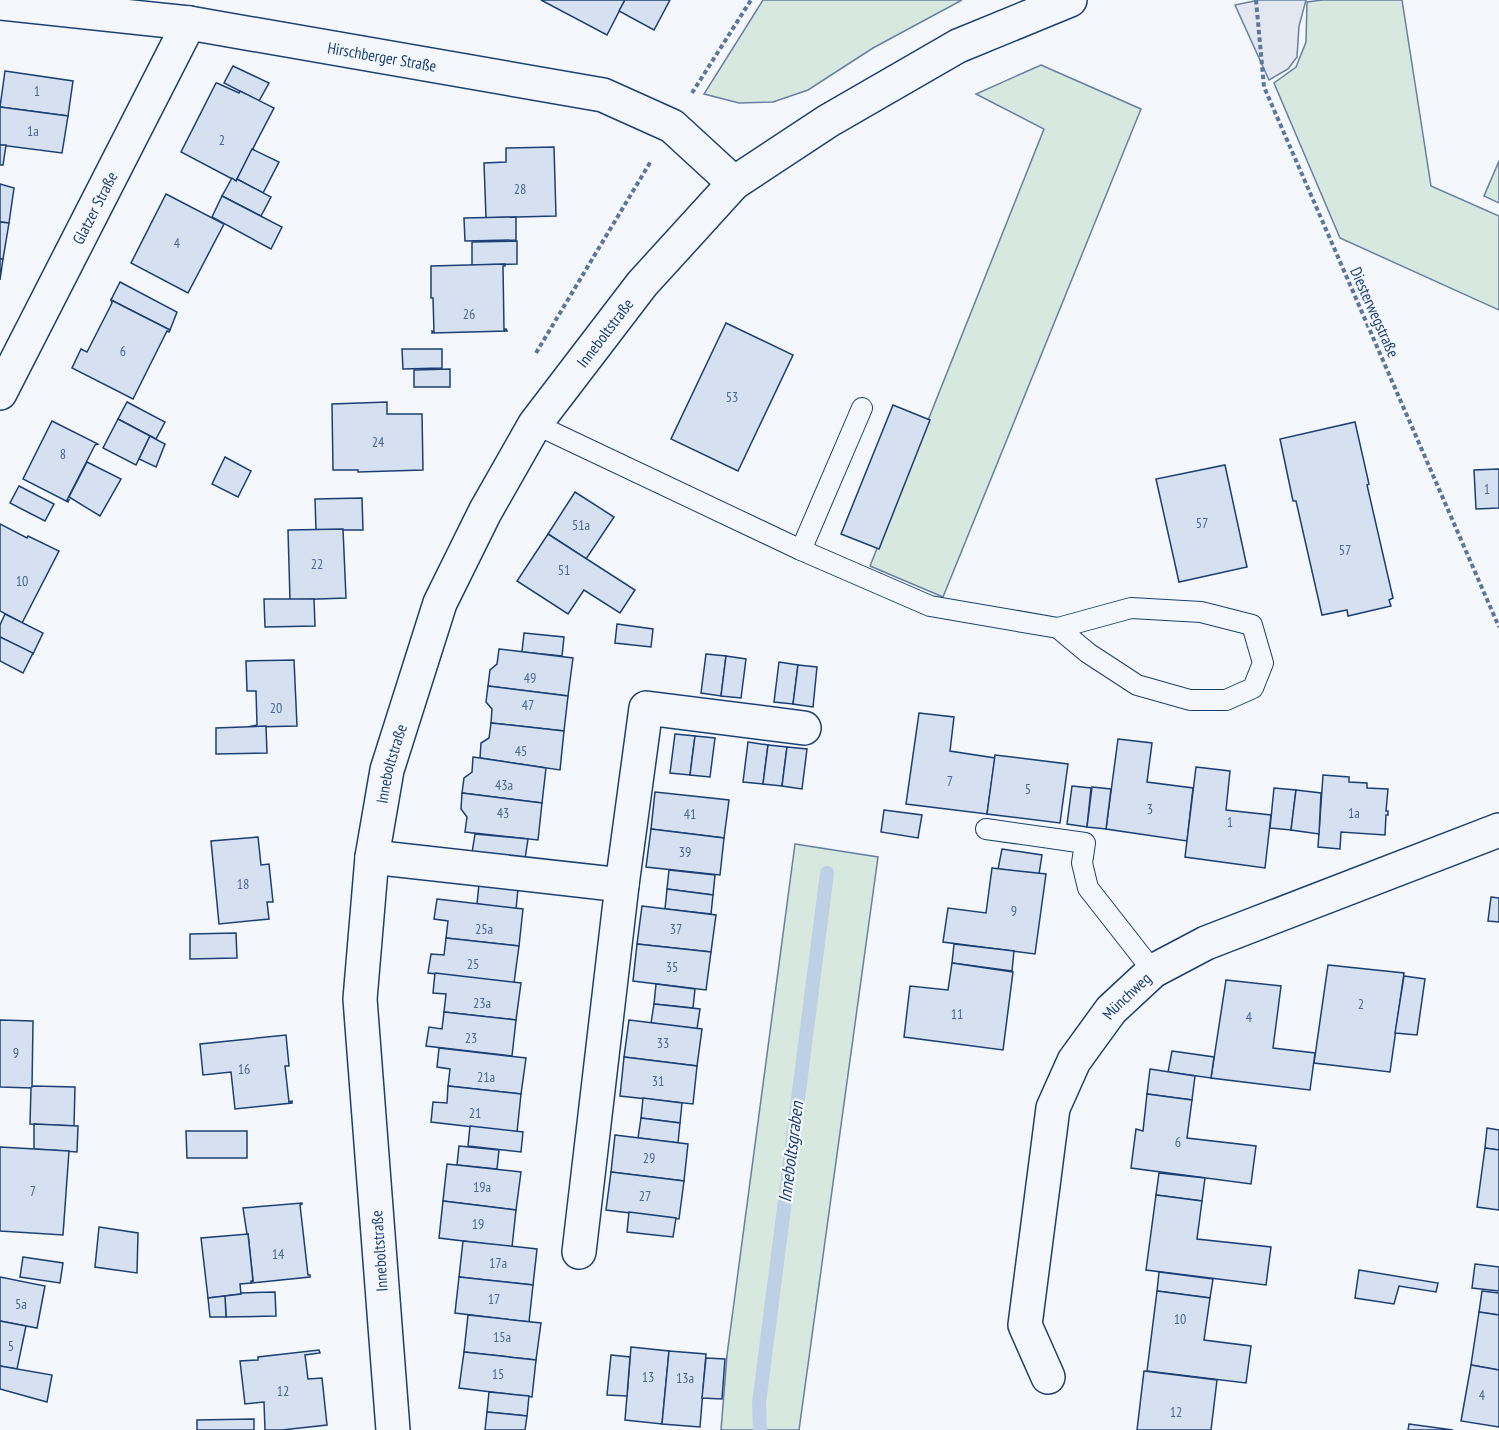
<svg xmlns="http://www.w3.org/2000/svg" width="1499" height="1430" font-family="'PT Sans Narrow',sans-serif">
  <rect width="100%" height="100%" fill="#f4f7fb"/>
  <!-- green -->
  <g fill="#d7e8df" stroke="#687fa3" stroke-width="1.5">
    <path d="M 763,0 L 962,0 L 873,48 L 808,90 L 773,102 L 739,103 L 704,94 Z"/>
    <path d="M 1322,0 L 1402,0 L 1431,186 L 1499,216 L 1499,310 L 1340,238 L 1274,83 L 1296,67 L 1306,42 L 1307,2 Z"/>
    <path d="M 1041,65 L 1141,109 L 943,597 L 870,566 L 1044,129 L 976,94 Z"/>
    <path d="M 1499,161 L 1499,203 L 1484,196 Z"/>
    <path d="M 795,844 L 878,857 L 799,1430 L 721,1430 L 727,1355 Z"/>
  </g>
  <!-- parking -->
  <path fill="#e3e8f0" stroke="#687fa3" stroke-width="1.5" d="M 1259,0 L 1306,0 L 1299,26 L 1297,57 L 1288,69 L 1269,80 L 1235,5 Z"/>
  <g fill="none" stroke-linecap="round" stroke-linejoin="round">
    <!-- stream -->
    <path stroke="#bed0e5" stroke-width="14" d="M 760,1430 L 759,1403 L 827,873"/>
  </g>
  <!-- building -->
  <g fill="#d5e0f0" stroke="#1d3f73" stroke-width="1.5">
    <path d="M 541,0 L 625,0 L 607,35 Z"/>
    <path d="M 625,0 L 670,0 L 654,30 L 619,11 Z"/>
    <path d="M 233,66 L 269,83 L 259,101 L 224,83 Z"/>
    <path d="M 5,71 L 73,81 L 68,116 L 0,107 Z"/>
    <path d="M 216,83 L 217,83 L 239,93 L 240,91 L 274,108 L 236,181 L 181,152 Z"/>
    <path d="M 0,107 L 68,116 L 62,153 L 0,145 Z"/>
    <path d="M 0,145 L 6,145 L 3,165 L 0,165 Z"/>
    <path d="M 554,147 L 556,216 L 486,218 L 484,163 L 506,162 L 506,148 Z"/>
    <path d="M 252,149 L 279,162 L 263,193 L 237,179 Z"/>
    <path d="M 232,178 L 236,181 L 237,179 L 271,197 L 261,216 L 222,196 Z"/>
    <path d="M 0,184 L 14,188 L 9,223 L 0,222 Z"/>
    <path d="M 166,194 L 224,224 L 188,293 L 131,263 Z"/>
    <path d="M 222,196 L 282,227 L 271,249 L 212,217 Z"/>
    <path d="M 516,217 L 516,240 L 465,241 L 464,218 Z"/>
    <path d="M 0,222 L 9,223 L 3,259 L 0,259 Z"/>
    <path d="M 517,241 L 517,264 L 472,265 L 472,242 Z"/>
    <path d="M 0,259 L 3,259 L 0,280 Z"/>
    <path d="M 505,264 L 505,266 L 503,266 L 504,330 L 506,329 L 507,331 L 432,333 L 432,331 L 434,332 L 433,298 L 431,298 L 431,266 Z"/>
    <path d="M 120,282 L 177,312 L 170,330 L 111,300 Z"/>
    <path d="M 111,300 L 170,330 L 169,332 L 167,331 L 133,399 L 72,368 L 81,349 L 87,352 L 112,303 Z"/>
    <path d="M 726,323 L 793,355 L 738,471 L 671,439 Z"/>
    <path d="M 402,349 L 442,349 L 442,368 L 403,369 Z"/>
    <path d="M 450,369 L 450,387 L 414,387 L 414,370 Z"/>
    <path d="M 127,402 L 165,422 L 156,439 L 118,419 Z"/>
    <path d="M 387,402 L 387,414 L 422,414 L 423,470 L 358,472 L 358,470 L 333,470 L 332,404 Z"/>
    <path d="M 893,405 L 930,420 L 879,549 L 841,534 Z"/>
    <path d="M 118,419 L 150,436 L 136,465 L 103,448 Z"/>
    <path d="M 52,421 L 98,444 L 95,445 L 67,500 L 69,500 L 68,502 L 23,479 Z"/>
    <path d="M 1355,422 L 1369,484 L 1367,485 L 1393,598 L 1389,600 L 1391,606 L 1348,616 L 1347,610 L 1322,615 L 1296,501 L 1293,501 L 1280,439 Z"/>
    <path d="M 150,436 L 165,444 L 156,467 L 139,459 Z"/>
    <path d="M 225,457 L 251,471 L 238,497 L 212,484 Z"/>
    <path d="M 87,462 L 121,479 L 100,516 L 69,497 Z"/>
    <path d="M 1225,465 L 1247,567 L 1179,582 L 1156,479 Z"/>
    <path d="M 1499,469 L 1499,508 L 1476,509 L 1474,470 Z"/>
    <path d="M 19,486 L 54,504 L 45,521 L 10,503 Z"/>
    <path d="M 575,492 L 614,517 L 586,559 L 548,534 Z"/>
    <path d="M 362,498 L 363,530 L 316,530 L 315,499 Z"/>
    <path d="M 0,524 L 27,538 L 28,536 L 59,551 L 22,623 L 0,611 Z"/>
    <path d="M 343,529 L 346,598 L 290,600 L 288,530 Z"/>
    <path d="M 548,534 L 635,590 L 620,613 L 584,590 L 568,614 L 517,581 Z"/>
    <path d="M 264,599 L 314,599 L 315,626 L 265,627 Z"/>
    <path d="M 5,614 L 43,633 L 33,654 L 0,637 L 0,625 Z"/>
    <path d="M 617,624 L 653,629 L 651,647 L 615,643 Z"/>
    <path d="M 524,633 L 564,637 L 562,656 L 522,652 Z"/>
    <path d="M 0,637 L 33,653 L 23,673 L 0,661 Z"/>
    <path d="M 499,649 L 573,658 L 568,696 L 488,686 L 490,670 L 497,664 Z"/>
    <path d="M 706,654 L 726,656 L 721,696 L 701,693 Z"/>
    <path d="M 726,656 L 746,659 L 741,698 L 721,696 Z"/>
    <path d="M 294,660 L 297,726 L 248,727 L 257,725 L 256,691 L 247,691 L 246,661 Z"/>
    <path d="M 779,662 L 798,665 L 793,704 L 774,702 Z"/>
    <path d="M 798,665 L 817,667 L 813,707 L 793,704 Z"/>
    <path d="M 488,686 L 568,696 L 564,731 L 491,723 L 492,709 L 486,702 Z"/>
    <path d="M 919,713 L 954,717 L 950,751 L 995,758 L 987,814 L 906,804 Z"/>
    <path d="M 491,723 L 564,731 L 560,770 L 480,758 L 481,743 L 489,738 Z"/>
    <path d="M 266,726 L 267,753 L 216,754 L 216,728 Z"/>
    <path d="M 675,734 L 695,736 L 690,775 L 670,773 Z"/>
    <path d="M 695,736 L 715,738 L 710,777 L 690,775 Z"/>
    <path d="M 1118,739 L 1152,743 L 1147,782 L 1193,788 L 1187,841 L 1106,829 Z"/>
    <path d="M 748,742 L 768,745 L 763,784 L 743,782 Z"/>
    <path d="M 768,745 L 787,747 L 782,786 L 763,784 Z"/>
    <path d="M 787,747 L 807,749 L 802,789 L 782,786 Z"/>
    <path d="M 995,755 L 1068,764 L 1060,823 L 987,814 Z"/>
    <path d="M 473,757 L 546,768 L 542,803 L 462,793 L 464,778 L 472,772 Z"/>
    <path d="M 1196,767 L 1230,771 L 1226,810 L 1271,815 L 1265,868 L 1185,857 Z"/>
    <path d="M 1323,775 L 1349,777 L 1349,782 L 1367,783 L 1367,788 L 1388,789 L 1386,811 L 1388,811 L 1388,815 L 1386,815 L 1385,835 L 1341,832 L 1340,849 L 1318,847 Z"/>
    <path d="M 1072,786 L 1091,788 L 1087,827 L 1067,824 Z"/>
    <path d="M 1092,787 L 1111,789 L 1106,829 L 1087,827 Z"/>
    <path d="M 1274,788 L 1296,790 L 1291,830 L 1270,828 Z"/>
    <path d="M 1296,790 L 1321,793 L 1319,834 L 1291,830 Z"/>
    <path d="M 655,792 L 729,800 L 724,838 L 651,829 Z"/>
    <path d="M 462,793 L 542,803 L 538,840 L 465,832 L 467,817 L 461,809 Z"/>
    <path d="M 884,810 L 922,815 L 918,838 L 881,832 Z"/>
    <path d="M 651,829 L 724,838 L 720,875 L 646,867 Z"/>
    <path d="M 475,834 L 528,839 L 525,859 L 472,853 Z"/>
    <path d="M 258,837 L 261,865 L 269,864 L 273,902 L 267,902 L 269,919 L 219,924 L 211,841 Z"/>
    <path d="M 1002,849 L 1042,855 L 1039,874 L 998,869 Z"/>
    <path d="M 992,868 L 1046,874 L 1035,954 L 943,942 L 948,908 L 986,913 Z"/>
    <path d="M 669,870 L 715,875 L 713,895 L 667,889 Z"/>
    <path d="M 479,884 L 518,889 L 516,909 L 477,904 Z"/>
    <path d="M 667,889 L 713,895 L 711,914 L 665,909 Z"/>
    <path d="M 1491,897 L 1499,898 L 1499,922 L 1488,921 Z"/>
    <path d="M 437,899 L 523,909 L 519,946 L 446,938 L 448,921 L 434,919 Z"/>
    <path d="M 642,906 L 716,915 L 711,952 L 637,944 Z"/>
    <path d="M 236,933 L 237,958 L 190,959 L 190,934 Z"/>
    <path d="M 446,938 L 519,946 L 514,983 L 428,973 L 431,954 L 444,955 Z"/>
    <path d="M 637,944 L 711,952 L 706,990 L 633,981 Z"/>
    <path d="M 954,944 L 1014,951 L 1012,971 L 952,963 Z"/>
    <path d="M 952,963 L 1013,972 L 1003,1050 L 904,1037 L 910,986 L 948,990 Z"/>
    <path d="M 1328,965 L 1404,973 L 1390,1072 L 1314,1063 Z"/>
    <path d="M 435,973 L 521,983 L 516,1020 L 444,1012 L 446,994 L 433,993 Z"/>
    <path d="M 1404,976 L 1425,979 L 1417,1035 L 1395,1033 Z"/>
    <path d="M 1226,980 L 1281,986 L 1273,1048 L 1315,1053 L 1310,1090 L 1211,1078 Z"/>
    <path d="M 656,984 L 695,989 L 693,1008 L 654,1004 Z"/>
    <path d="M 654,1004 L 700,1009 L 697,1029 L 651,1023 Z"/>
    <path d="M 444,1012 L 516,1020 L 512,1056 L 426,1046 L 429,1027 L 442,1029 Z"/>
    <path d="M 0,1020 L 33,1021 L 32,1088 L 0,1087 Z"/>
    <path d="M 629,1020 L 702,1029 L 697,1066 L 624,1057 Z"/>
    <path d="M 286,1035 L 289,1066 L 285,1066 L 289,1102 L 292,1101 L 292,1103 L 235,1109 L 231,1072 L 203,1075 L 200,1044 Z"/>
    <path d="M 439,1048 L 526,1058 L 521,1094 L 448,1086 L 450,1069 L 437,1067 Z"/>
    <path d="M 1172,1051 L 1214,1057 L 1211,1078 L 1168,1072 Z"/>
    <path d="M 624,1057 L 697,1066 L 693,1104 L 620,1096 Z"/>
    <path d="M 1150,1069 L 1195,1076 L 1192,1100 L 1147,1094 Z"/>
    <path d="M 33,1086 L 75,1087 L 74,1126 L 30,1124 L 31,1088 Z"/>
    <path d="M 448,1086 L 521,1094 L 517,1132 L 431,1122 L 433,1102 L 447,1103 Z"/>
    <path d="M 1147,1094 L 1192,1100 L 1187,1138 L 1256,1146 L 1251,1184 L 1131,1168 L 1136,1129 L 1143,1131 Z"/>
    <path d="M 643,1098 L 682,1103 L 680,1123 L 641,1118 Z"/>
    <path d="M 641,1118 L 680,1123 L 678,1143 L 638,1138 Z"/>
    <path d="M 34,1124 L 78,1126 L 77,1152 L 34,1149 Z"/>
    <path d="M 470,1126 L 523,1132 L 521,1152 L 468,1146 Z"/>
    <path d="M 1487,1128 L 1499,1130 L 1499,1150 L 1485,1148 Z"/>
    <path d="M 186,1131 L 247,1131 L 247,1158 L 187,1158 Z"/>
    <path d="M 615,1135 L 688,1144 L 684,1181 L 611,1172 Z"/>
    <path d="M 459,1146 L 499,1150 L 497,1169 L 457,1165 Z"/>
    <path d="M 0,1147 L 69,1151 L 63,1235 L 0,1231 Z"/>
    <path d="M 1485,1148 L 1499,1150 L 1499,1210 L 1477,1207 Z"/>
    <path d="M 447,1164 L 521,1172 L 516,1210 L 443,1201 Z"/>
    <path d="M 611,1172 L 684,1181 L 679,1219 L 606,1210 Z"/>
    <path d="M 1159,1173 L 1205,1178 L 1202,1201 L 1156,1195 Z"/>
    <path d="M 1156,1195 L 1202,1201 L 1197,1239 L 1271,1247 L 1266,1285 L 1146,1270 Z"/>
    <path d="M 443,1201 L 516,1210 L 512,1247 L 439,1238 Z"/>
    <path d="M 302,1203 L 302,1204 L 300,1205 L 308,1275 L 310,1275 L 310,1277 L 251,1283 L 251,1281 L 253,1281 L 248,1234 L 247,1234 L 243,1208 Z"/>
    <path d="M 629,1212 L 676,1218 L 673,1237 L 627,1232 Z"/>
    <path d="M 99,1227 L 138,1233 L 137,1273 L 95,1267 Z"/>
    <path d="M 248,1234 L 253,1281 L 251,1281 L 251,1283 L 240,1284 L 241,1294 L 208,1298 L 201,1238 Z"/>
    <path d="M 463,1241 L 537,1249 L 533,1285 L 459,1277 Z"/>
    <path d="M 23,1257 L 63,1263 L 60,1283 L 20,1277 Z"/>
    <path d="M 1475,1264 L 1499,1267 L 1499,1291 L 1472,1288 Z"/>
    <path d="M 1359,1270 L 1438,1283 L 1436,1292 L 1399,1286 L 1394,1304 L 1355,1298 Z"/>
    <path d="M 1159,1272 L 1213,1279 L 1210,1298 L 1157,1291 Z"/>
    <path d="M 0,1277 L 45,1286 L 37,1328 L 0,1321 Z"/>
    <path d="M 459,1277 L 533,1285 L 529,1322 L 455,1313 Z"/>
    <path d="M 1157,1291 L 1210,1298 L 1204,1340 L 1251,1346 L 1246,1383 L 1147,1371 Z"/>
    <path d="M 1482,1291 L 1499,1293 L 1499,1315 L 1479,1312 Z"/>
    <path d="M 275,1292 L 276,1316 L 226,1317 L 225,1296 L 241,1294 L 241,1293 Z"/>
    <path d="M 225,1296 L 226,1317 L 210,1317 L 208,1298 Z"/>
    <path d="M 1479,1312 L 1499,1315 L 1499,1370 L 1471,1365 Z"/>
    <path d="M 468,1315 L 541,1323 L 536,1360 L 464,1352 Z"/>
    <path d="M 0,1321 L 26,1326 L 17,1369 L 0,1366 Z"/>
    <path d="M 631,1347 L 669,1351 L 662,1424 L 625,1420 Z"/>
    <path d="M 319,1350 L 320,1353 L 305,1355 L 308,1379 L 322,1378 L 327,1425 L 282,1430 L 265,1430 L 264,1402 L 245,1404 L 240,1361 L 258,1360 L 258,1357 Z"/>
    <path d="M 669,1351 L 706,1354 L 700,1427 L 662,1424 Z"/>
    <path d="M 464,1352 L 536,1360 L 532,1397 L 459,1388 Z"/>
    <path d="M 611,1355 L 630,1357 L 627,1396 L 607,1395 Z"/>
    <path d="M 706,1358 L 725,1359 L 722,1399 L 702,1398 Z"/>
    <path d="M 1471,1365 L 1499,1370 L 1499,1427 L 1461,1421 Z"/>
    <path d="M 0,1366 L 52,1375 L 47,1402 L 0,1389 Z"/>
    <path d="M 1144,1371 L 1217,1380 L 1211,1430 L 1137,1430 Z"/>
    <path d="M 489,1392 L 529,1396 L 527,1416 L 487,1412 Z"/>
    <path d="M 487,1412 L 527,1416 L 525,1430 L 485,1430 Z"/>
    <path d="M 254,1419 L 254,1430 L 197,1430 L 197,1420 Z"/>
    <path d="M 1409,1424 L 1453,1430 L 1408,1430 Z"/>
  </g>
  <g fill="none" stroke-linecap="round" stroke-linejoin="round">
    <!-- service casing -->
    <g stroke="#1d3f73" stroke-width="22">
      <g id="service">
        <path d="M 535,424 L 801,550 L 930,606 L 1058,628 L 1088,653 L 1137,685 L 1190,700 L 1226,700 L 1253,688 L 1263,663 L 1252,625 L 1201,612 L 1131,608 L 1058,628"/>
        <path d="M 801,550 L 862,408"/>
        <path d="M 986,829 L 1085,843 L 1082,863 L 1088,888 L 1153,971"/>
      </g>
    </g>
    <!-- minor casing -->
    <g stroke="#1d3f73" stroke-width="36">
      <g id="minor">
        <path id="s1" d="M 0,3 L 189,23 L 603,95 L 672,126 L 734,183"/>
        <path id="s2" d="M 0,393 L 189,23"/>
        <path d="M 372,857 L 622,885 L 579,1252"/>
        <path d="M 622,885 L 646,708 L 804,728"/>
        <path id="s3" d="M 1048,1377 L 1025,1325 L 1053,1108 L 1074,1061 L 1111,1010 L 1153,971 L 1206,943 L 1499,830"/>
      </g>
    </g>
    <!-- tertiary casing -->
    <g stroke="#1d3f73" stroke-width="36">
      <g id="tertiary">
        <path id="s4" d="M 393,1430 L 360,999 L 372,857 L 387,770 L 440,603 L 485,512 L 535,424 L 642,284 L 734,183 L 828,121 L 958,46 L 1070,0"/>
      </g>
    </g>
    <!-- path -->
    <g stroke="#5e769c" stroke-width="4" stroke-dasharray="4.5 3" stroke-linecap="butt">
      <path d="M 1256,0 L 1264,87 L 1499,627"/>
      <path d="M 692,93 L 751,0"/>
      <path d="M 536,353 L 651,161"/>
    </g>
    <!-- service -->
    <use href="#service" stroke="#f4f7fb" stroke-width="20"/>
    <!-- minor -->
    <use href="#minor" stroke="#f4f7fb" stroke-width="33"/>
    <!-- tertiary -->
    <use href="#tertiary" stroke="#f4f7fb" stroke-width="33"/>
  </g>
  <g text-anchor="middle" stroke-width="4.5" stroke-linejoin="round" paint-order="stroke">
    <!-- number labels -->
    <g font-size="14" fill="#4b6792">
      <text x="37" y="96">1</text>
      <text x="33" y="136">1a</text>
      <text x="222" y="145">2</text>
      <text x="520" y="194">28</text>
      <text x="177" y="248">4</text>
      <text x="469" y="319">26</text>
      <text x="123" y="356">6</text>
      <text x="732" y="402">53</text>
      <text x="378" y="447">24</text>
      <text x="63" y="459">8</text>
      <text x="1487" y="494">1</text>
      <text x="1202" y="528">57</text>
      <text x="581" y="530">51a</text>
      <text x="1345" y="555">57</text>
      <text x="317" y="569">22</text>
      <text x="564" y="575">51</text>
      <text x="22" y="586">10</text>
      <text x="530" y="683">49</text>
      <text x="528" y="710">47</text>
      <text x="276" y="713">20</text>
      <text x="521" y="756">45</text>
      <text x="950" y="786">7</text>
      <text x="504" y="790">43a</text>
      <text x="1028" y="794">5</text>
      <text x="1150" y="814">3</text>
      <text x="503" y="818">43</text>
      <text x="1354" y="818">1a</text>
      <text x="690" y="819">41</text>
      <text x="1230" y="827">1</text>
      <text x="685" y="857">39</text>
      <text x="243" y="889">18</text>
      <text x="1014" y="916">9</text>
      <text x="484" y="934">25a</text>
      <text x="676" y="934">37</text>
      <text x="473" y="969">25</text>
      <text x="672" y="972">35</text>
      <text x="482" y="1008">23a</text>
      <text x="1361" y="1009">2</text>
      <text x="957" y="1019">11</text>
      <text x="1249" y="1022">4</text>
      <text x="471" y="1043">23</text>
      <text x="663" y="1048">33</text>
      <text x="16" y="1058">9</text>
      <text x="244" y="1074">16</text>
      <text x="486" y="1082">21a</text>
      <text x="658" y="1086">31</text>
      <text x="475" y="1118">21</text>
      <text x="1178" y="1147">6</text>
      <text x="649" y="1163">29</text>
      <text x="482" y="1192">19a</text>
      <text x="33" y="1196">7</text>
      <text x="645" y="1201">27</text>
      <text x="478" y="1229">19</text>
      <text x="278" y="1259">14</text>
      <text x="498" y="1268">17a</text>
      <text x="494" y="1304">17</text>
      <text x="21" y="1309">5a</text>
      <text x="1180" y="1324">10</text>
      <text x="502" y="1342">15a</text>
      <text x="11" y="1351">5</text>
      <text x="498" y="1379">15</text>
      <text x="648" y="1382">13</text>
      <text x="685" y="1383">13a</text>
      <text x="283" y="1396">12</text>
      <text x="1482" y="1400">4</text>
      <text x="1176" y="1417">12</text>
    </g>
    <!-- street labels -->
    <g font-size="16" fill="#1d3f73" stroke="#f4f7fb">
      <text dy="6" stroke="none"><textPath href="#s1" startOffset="386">Hirschberger Straße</textPath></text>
      <text dy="6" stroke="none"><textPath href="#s2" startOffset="208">Glatzer Straße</textPath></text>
      <text transform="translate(1375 312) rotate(66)" y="6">Diesterwegstraße</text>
      <text dy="6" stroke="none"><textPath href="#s4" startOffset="1156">Inneboltstraße</textPath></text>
      <text dy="6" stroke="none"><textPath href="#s4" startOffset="670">Inneboltstraße</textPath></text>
      <text dy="6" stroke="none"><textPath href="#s3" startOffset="411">Münchweg</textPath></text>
      <text transform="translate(379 1251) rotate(-94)" y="6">Inneboltstraße</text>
    </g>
    <!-- water labels -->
    <g font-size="18" font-style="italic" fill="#1d3f73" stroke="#f4f7fb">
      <text transform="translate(791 1152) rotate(-83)" y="6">Inneboltsgraben</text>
    </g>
  </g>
</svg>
